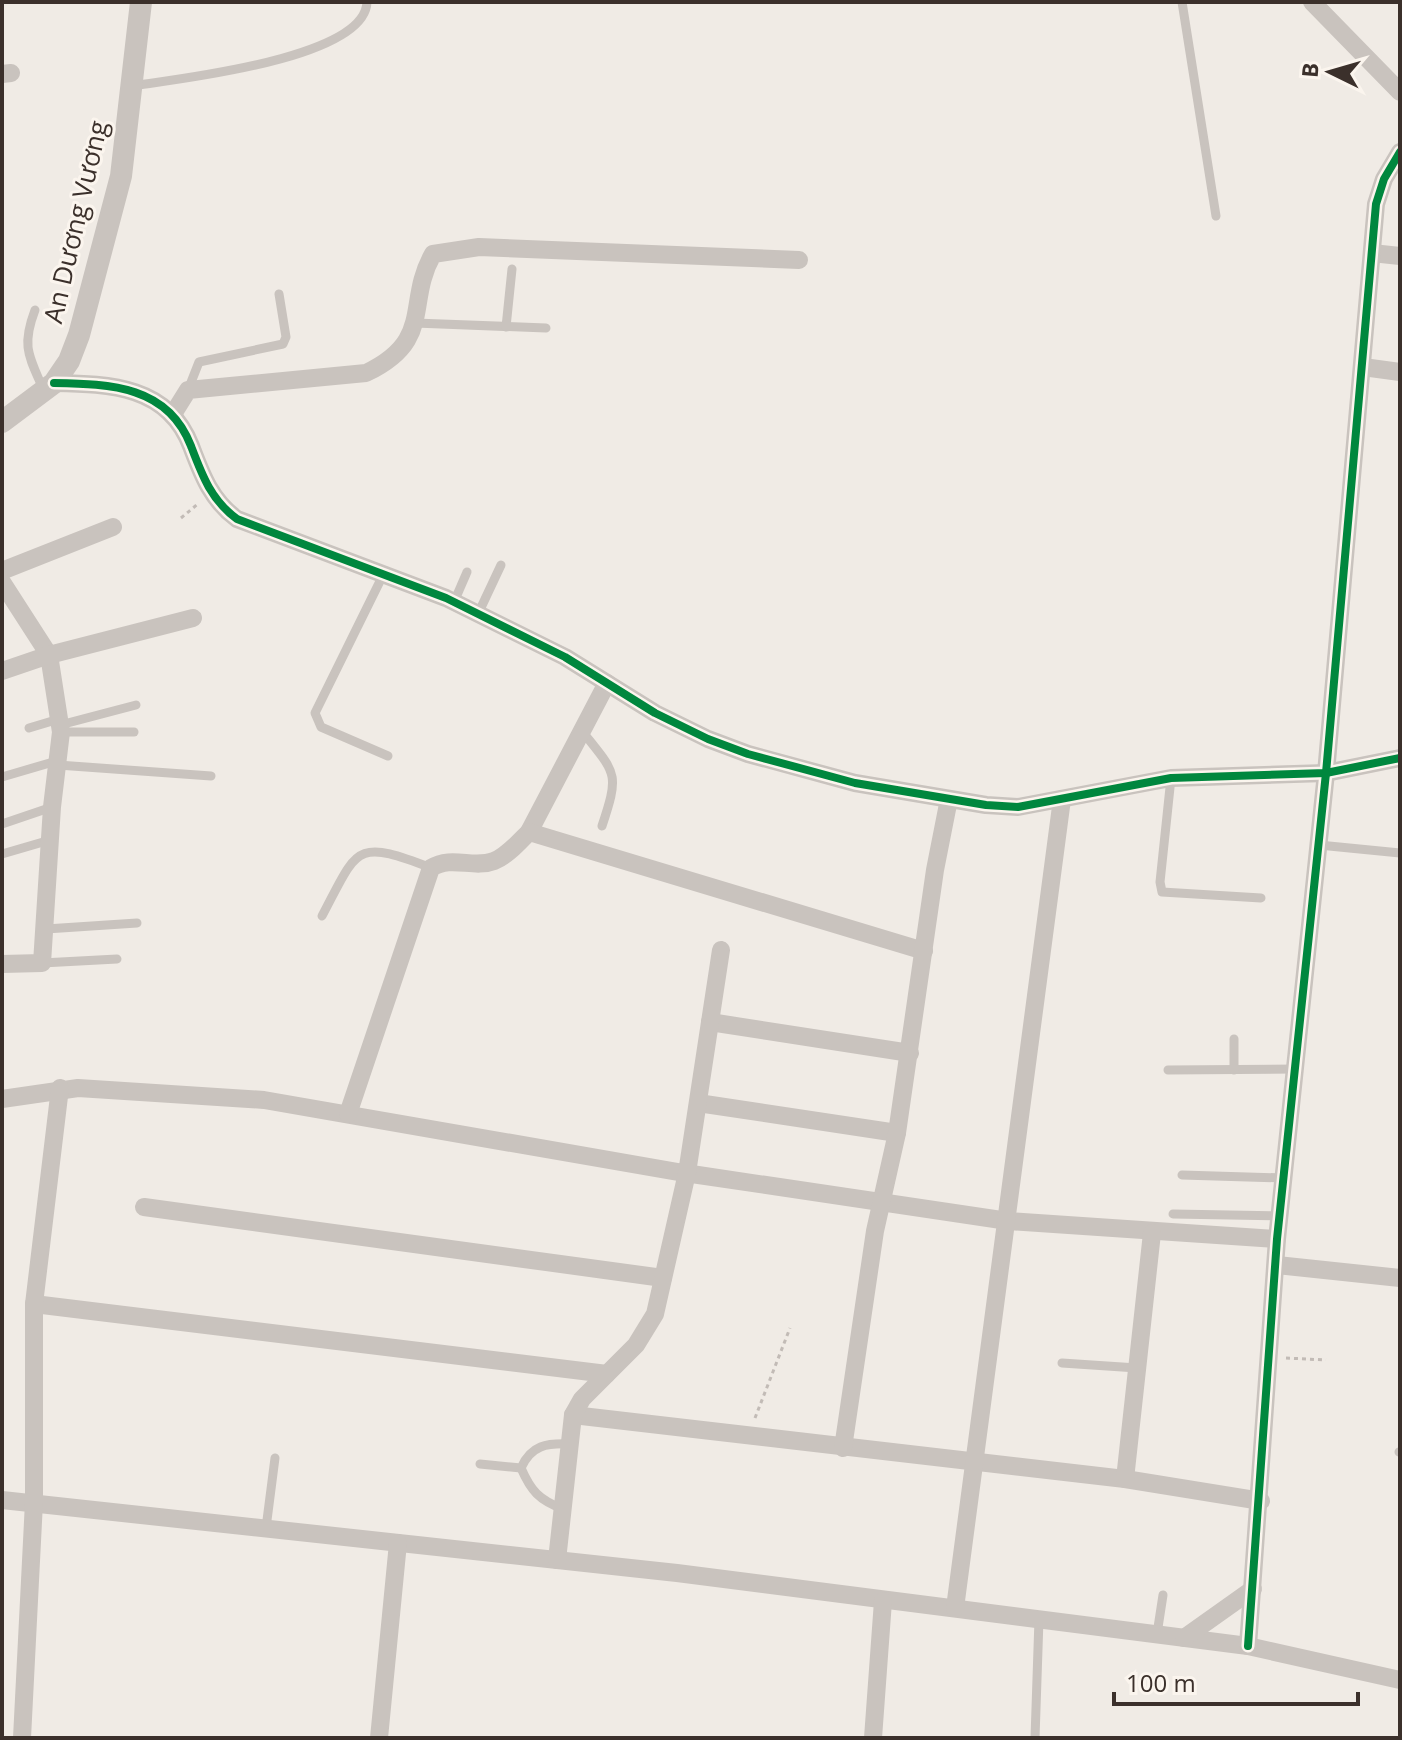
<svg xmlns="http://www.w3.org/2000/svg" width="1402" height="1740" font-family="'Open Sans',sans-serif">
  <rect width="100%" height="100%" fill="#f0ebe5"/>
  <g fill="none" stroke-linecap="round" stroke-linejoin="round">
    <!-- path -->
    <g stroke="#c2bbb6" stroke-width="3" stroke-dasharray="4 4" stroke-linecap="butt">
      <path d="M 181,518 L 199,503"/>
      <path d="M 1286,1358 L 1326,1360"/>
      <path d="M 755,1418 L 790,1328"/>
    </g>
    <!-- service -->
    <g stroke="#c9c3be" stroke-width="9">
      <path d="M 1182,2 L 1216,216"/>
      <path d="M 132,86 C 177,79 365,59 367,2"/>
      <path d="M 35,310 C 21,347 29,356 44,391"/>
      <path d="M 415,323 L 546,328"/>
      <path d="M 506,327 L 512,269"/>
      <path d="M 188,390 L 199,362 L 283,344 L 286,337 L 279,294"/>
      <path d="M 384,573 L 315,713 L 321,727 L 388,756"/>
      <path d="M 454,602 L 467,572"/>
      <path d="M 478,614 L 501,565"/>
      <path d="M 60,725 L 136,705"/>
      <path d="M 29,728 L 59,719"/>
      <path d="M 582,731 C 616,774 620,772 602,826"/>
      <path d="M 61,732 L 134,732"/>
      <path d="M 58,765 L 211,776"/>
      <path d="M 2,777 L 60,760"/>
      <path d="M 1171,778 L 1160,882 L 1162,892 L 1261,898"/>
      <path d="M 2,824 L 52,807"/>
      <path d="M 1319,845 L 1400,853"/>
      <path d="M 2,854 L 50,840"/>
      <path d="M 322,916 C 358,848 354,838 431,868"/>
      <path d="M 46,929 L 137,923"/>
      <path d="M 42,963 L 117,959"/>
      <path d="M 1168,1070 L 1296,1069"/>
      <path d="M 1234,1070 L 1234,1039"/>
      <path d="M 1182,1175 L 1284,1178"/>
      <path d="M 1173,1214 L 1280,1216"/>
      <path d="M 1062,1363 L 1137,1368"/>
      <path d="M 1399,1452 L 1400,1452"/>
      <path d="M 480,1464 L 521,1468 C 531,1445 547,1443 570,1444"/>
      <path d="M 521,1468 C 531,1491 539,1500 563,1509"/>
      <path d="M 266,1528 L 275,1458"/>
      <path d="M 1157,1634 L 1163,1595"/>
      <path d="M 1035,1738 L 1039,1619"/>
    </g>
    <!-- minor -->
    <g stroke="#c9c3be" stroke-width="18">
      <path d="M 1312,2 L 1400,92"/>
      <path d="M 2,74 L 11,73"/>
      <path d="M 1372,253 L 1400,256"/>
      <path d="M 1363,367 L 1400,372"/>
      <path d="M 54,383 C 111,384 168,386 191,446 C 202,475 211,500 237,519 L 446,598 L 565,657 L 655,713 L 708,739 L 748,754 L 855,783 L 986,805 L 1018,807 L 1171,778 L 1326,773 L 1400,758"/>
      <path d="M 173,414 L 188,390 L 366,373 C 435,340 405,303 433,254 L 479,247 L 799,260"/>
      <path d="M 2,571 L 113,527"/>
      <path d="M 2,582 L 49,655 L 61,732 L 52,807 L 42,963 L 2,964"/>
      <path d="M 2,671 L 49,655 L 193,618"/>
      <path d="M 529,832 L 607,683"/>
      <path d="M 710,1022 L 910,1053"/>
      <path d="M 2,1099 L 78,1088 L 264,1100 L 678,1172 L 1008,1221 L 1277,1239"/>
      <path d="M 698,1103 L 897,1133"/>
      <path d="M 348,1114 L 431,868 C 452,855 473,869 494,861 C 507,856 519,842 529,832 L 924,951"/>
      <path d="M 144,1207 L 663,1278"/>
      <path d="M 1277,1265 L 1400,1278"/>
      <path d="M 34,1304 L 607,1374"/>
      <path d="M 573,1415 L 1125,1479 L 1261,1501"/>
      <path d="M 843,1448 L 875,1231 L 897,1133 L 935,870 L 949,799"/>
      <path d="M 1125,1479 L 1152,1233"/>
      <path d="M 2,1500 L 677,1573 L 1248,1646 L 1400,1680"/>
      <path d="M 557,1560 L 573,1415 L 582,1399 L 636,1345 L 655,1314 L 687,1173 L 721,950"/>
      <path d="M 955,1608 L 1062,799"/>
      <path d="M 1184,1638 L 1253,1589"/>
      <path d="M 1248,1646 L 1277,1239 L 1326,773 L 1376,204 L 1384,179 L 1400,152"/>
      <path d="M 22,1738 L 34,1502 L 34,1304 L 60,1088"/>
      <path d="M 379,1738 L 398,1543"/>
      <path d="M 873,1738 L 883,1601"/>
    </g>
    <!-- tertiary -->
    <path stroke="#c9c3be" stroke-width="22" d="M 2,422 L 54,383 L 69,361 L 79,335 L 121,176 L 141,2"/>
    <!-- cycleway casing -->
    <g stroke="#fbf5ee" stroke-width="13">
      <g id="cycleway">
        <path d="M 54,383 C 111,384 168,386 191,446 C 202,475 211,500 237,519 L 446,598 L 565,657 L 655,713 L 708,739 L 748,754 L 855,783 L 986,805 L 1018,807 L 1171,778 L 1326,773 L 1400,758"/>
        <path d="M 1248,1646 L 1277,1239 L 1326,773 L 1376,204 L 1384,179 L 1400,152"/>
      </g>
    </g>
    <!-- cycleway -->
    <use href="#cycleway" stroke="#00873e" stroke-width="8"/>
  </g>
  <g text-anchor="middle" stroke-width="6" stroke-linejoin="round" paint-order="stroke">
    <!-- street labels -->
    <g font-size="26" fill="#3b302b" stroke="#fbf5ee">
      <text transform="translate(76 222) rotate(-77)" y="9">An Dương Vương</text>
    </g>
  </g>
  <!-- border -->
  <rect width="1402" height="1740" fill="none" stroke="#3b302b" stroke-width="8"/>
  <!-- north arrow -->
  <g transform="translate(1330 72) rotate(275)" stroke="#fbf5ee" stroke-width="6" paint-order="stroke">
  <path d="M0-6L14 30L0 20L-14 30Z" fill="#3b302b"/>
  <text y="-12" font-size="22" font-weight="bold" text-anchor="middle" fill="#3b302b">B</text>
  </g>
  <!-- scale -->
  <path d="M1114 1692v12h244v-12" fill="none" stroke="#3b302b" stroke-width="4"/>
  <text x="1126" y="1692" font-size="24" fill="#3b302b" stroke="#fbf5ee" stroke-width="6" paint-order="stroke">100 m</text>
</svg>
